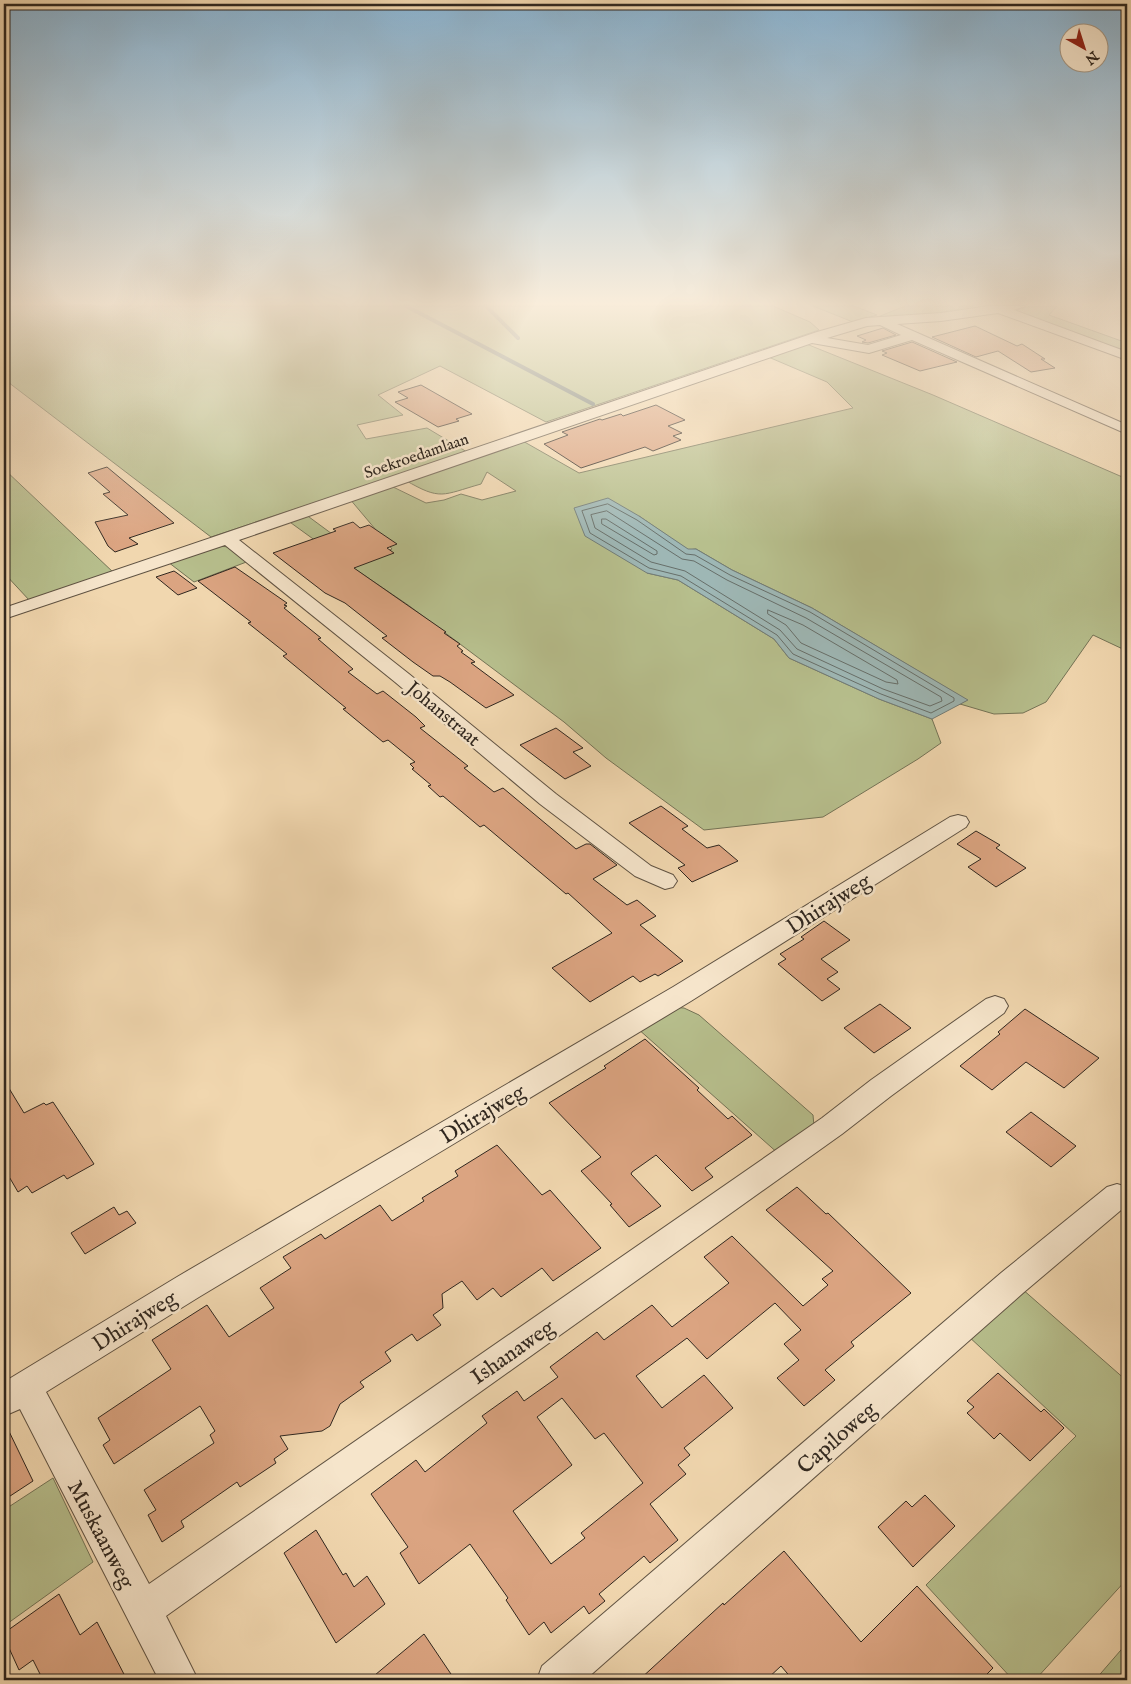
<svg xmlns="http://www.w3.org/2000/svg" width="1131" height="1684" font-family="'IM FELL English',serif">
  <rect width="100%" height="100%" fill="#f1d7af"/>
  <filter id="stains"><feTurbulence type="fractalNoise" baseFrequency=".004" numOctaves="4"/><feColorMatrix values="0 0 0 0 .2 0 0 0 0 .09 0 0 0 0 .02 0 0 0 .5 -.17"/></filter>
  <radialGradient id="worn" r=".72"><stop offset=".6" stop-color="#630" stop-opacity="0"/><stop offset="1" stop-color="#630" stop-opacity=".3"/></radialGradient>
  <!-- green -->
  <g fill="#b7bf8d" stroke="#747356">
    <path d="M 4,306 L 773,306 L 810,322 L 819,330 L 546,422 L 440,366 L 378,395 L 403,415 L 357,425 L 366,439 L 427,428 L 467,452 L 211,537 L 4,379 Z"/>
    <path d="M 813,306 L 854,306 L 877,315 L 853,322 Z"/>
    <path d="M 905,306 L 973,306 L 972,311 L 868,321 Z"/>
    <path d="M 1057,306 L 1049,315 L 1127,343 L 1127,354 L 1015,311 L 1026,307 Z"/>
    <path d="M 804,343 L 933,395 L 1127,479 L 1127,651 L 1093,635 L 1046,702 L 1023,713 L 994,714 L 960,704 L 967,700 L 812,608 L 732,570 L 696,549 L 688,550 L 639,516 L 647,573 L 678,580 L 774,639 L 789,658 L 879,699 L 932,719 L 941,743 L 918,759 L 823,817 L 704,830 L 606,758 L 564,722 L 408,605 L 349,565 L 287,520 L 305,514 L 366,559 L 392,549 L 349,498 L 389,485 L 426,503 L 444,500 L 461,494 L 482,500 L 516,491 L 487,472 L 481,484 C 442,495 441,501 405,480 L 521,440 L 579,473 L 853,408 L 827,382 L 766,356 Z"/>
    <path d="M 4,469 L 114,573 L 30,601 L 4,573 Z"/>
    <path d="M 219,546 L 229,547 L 249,561 L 194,582 L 168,562 Z"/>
    <path d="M 669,1007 L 684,1008 L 699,1015 L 813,1115 L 814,1126 L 780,1155 L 637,1028 Z"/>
    <path d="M 1021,1288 L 1127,1381 L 1127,1579 L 1035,1680 L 1013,1680 L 926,1585 L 1076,1436 L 967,1335 Z"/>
    <path d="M 53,1478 L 93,1562 L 4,1626 L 4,1510 Z"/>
    <path d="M 1127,1643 L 1127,1680 L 1095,1680 Z"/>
  </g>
  <!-- water -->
  <path fill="#9eb7b5" stroke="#727d79" d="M 608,498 L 639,516 L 688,549 L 696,549 L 732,570 L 812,608 L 968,700 L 932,719 L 879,699 L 789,658 L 774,639 L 678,580 L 647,573 L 585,536 L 574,508 Z"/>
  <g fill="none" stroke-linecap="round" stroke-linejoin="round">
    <!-- shore -->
    <g stroke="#676f6a" stroke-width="1">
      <path d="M 608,504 L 637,520 L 686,554 L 695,555 L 730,575 L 810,612 L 954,698 L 954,701 L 931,713 L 881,694 L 793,654 L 777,635 L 681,576 L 649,568 L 590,533 L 582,511 Z"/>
      <path d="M 607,511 L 682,559 L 694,561 L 727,580 L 806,618 L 941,697 L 942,701 L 930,706 L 883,689 L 797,649 L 780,630 L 685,571 L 651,562 L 595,528 L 591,515 Z"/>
      <path d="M 602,519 L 606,519 L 657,551 L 657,554 L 654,555 L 602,524 Z"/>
      <path d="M 768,610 L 803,625 L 897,680 L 898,684 L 886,682 L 801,643 L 786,625 L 768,614 Z"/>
    </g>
    <!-- stream -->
    <g stroke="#727d79" stroke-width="4">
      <path d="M 406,306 L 593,404"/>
      <path d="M 486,306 L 518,338"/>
    </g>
  </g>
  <!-- building -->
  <g fill="#dba481" stroke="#30271f" fill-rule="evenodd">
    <path d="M 975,326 L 1017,346 L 1022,344 L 1045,359 L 1041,359 L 1055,368 L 1031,372 L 998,351 L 976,357 L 932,337 Z"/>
    <path d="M 883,328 L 896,335 L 868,343 L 862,342 L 866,340 L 857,336 Z"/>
    <path d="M 912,342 L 957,362 L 920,371 L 882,355 L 887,353 L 882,351 Z"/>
    <path d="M 421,385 L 472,414 L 456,419 L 459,421 L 438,427 L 395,402 L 408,398 L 398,392 Z"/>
    <path d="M 656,405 L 685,420 L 668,426 L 682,433 L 673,436 L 681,440 L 653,451 L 645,447 L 581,468 L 544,444 L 568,435 L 562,432 L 600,419 L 602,420 L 621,414 L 623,416 Z"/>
    <path d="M 107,467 L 143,497 L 174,523 L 129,538 L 138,544 L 115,552 L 108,546 L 95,522 L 128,515 L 103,494 L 110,492 L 88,473 Z"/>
    <path d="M 353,522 L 360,528 L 369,525 L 397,544 L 387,548 L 394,553 L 354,568 L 446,632 L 444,633 L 460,644 L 457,646 L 463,651 L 461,652 L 475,662 L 471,663 L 514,695 L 486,708 L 450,682 L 440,676 L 433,676 L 413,662 L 382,638 L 387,636 L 345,603 L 325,593 L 273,553 L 336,531 L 333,529 Z"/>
    <path d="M 235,567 L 287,603 L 284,605 L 287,606 L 284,608 L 321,638 L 318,639 L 353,669 L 348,672 L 377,694 L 383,691 L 416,717 L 425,726 L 420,728 L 468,766 L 464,768 L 494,792 L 503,788 L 576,849 L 586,844 L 590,844 L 617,865 L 593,879 L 627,905 L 637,900 L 656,916 L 640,925 L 683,961 L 658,976 L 655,974 L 640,982 L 633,976 L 590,1002 L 552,968 L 612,933 L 568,893 L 566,894 L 484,825 L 480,827 L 443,796 L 440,797 L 428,786 L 431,785 L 412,769 L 414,768 L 410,764 L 415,762 L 388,740 L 383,742 L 343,709 L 346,708 L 283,656 L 287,654 L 248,623 L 251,622 L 198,581 Z"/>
    <path d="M 174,571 L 177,573 L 197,588 L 178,595 L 156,577 Z"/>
    <path d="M 556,728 L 583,748 L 573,752 L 591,766 L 565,779 L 520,745 Z"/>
    <path d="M 661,806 L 688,826 L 682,829 L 707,848 L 719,845 L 738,861 L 692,882 L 678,868 L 685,865 L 629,823 Z"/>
    <path d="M 976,831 L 1000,845 L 996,848 L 1026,868 L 996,887 L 968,867 L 981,859 L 957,844 Z"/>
    <path d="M 824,921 L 850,940 L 821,959 L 838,972 L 827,979 L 840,989 L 822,1001 L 778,964 L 786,959 L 780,954 L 804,939 L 801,937 Z"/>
    <path d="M 880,1004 L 911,1028 L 874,1053 L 844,1028 Z"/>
    <path d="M 1025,1009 L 1099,1058 L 1064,1088 L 1026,1062 L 992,1090 L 960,1066 L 1000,1034 L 998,1032 Z"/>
    <path d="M 645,1039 L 699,1088 L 697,1090 L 728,1119 L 732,1116 L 752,1135 L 705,1168 L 713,1177 L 692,1191 L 656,1155 L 632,1172 L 631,1174 L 661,1206 L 629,1227 L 610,1205 L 612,1204 L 581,1171 L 601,1157 L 549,1103 L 606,1068 L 604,1066 Z"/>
    <path d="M 4,1080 L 24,1113 L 44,1103 L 46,1105 L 53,1102 L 94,1164 L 67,1179 L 64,1175 L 32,1193 L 27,1186 L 18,1192 L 4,1168 Z"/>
    <path d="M 1031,1112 L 1076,1146 L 1051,1167 L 1006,1132 Z"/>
    <path d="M 497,1145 L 542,1195 L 550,1190 L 601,1248 L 553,1281 L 542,1268 L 501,1297 L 493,1288 L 477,1300 L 462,1281 L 442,1294 L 443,1308 L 433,1315 L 441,1325 L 417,1341 L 412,1334 L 385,1352 L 391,1361 L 360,1382 L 364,1387 L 340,1404 L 330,1426 L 322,1431 L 280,1436 L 288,1449 L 274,1459 L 276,1463 L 240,1487 L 237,1482 L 181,1521 L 184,1527 L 162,1542 L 148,1515 L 156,1510 L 144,1490 L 214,1443 L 210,1435 L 215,1431 L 200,1406 L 114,1464 L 103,1445 L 110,1440 L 98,1418 L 171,1369 L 152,1340 L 207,1305 L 229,1337 L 274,1308 L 260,1288 L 291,1268 L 283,1257 L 321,1234 L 325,1239 L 380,1205 L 392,1221 L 424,1201 L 422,1198 L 458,1176 L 455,1171 Z"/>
    <path d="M 797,1187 L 826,1214 L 828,1213 L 911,1293 L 851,1342 L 854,1346 L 825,1370 L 835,1380 L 804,1406 L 777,1378 L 799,1360 L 784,1344 L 801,1330 L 775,1303 L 707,1359 L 687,1338 L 636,1376 L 662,1408 L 704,1375 L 733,1408 L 684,1448 L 690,1455 L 678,1465 L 686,1474 L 650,1504 L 678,1540 L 650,1563 L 644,1556 L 599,1594 L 605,1601 L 589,1614 L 584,1606 L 551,1633 L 544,1622 L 529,1635 L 506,1600 L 508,1598 L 470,1544 L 419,1584 L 400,1553 L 408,1547 L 371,1494 L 416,1460 L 425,1472 L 487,1423 L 482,1416 L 517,1391 L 524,1401 L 558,1377 L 550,1367 L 597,1332 L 604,1340 L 652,1305 L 672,1327 L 729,1283 L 704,1257 L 732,1236 L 803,1306 L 828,1285 L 822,1279 L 833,1271 L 766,1210 ZM 562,1398 L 595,1439 L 604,1433 L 643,1483 L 581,1533 L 585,1538 L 551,1564 L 513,1511 L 572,1465 L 537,1417 Z"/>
    <path d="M 114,1207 L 119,1215 L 127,1211 L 136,1223 L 85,1254 L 71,1233 Z"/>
    <path d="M 998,1373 L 1041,1412 L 1044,1409 L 1064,1428 L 1030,1461 L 1000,1433 L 994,1439 L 967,1413 L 974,1407 L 967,1401 Z"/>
    <path d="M 4,1421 L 33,1481 L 4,1500 Z"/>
    <path d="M 925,1495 L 955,1526 L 913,1567 L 878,1527 L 906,1501 L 912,1507 Z"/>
    <path d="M 316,1530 L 343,1575 L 346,1573 L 354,1587 L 367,1576 L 385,1604 L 336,1643 L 284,1553 Z"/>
    <path d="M 784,1551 L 861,1642 L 917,1586 L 993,1668 L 981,1680 L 793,1680 L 781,1666 L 766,1680 L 639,1680 L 723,1603 L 724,1605 Z"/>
    <path d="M 59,1594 L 80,1635 L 97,1622 L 127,1680 L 43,1680 L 33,1660 L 19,1670 L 4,1637 L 4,1633 Z"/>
    <path d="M 424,1634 L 455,1680 L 369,1680 Z"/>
  </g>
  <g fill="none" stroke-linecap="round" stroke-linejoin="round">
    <!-- minor casing -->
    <g stroke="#605343" stroke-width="2">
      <g id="minor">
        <path d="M 989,306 L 1025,306 L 1014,310 L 1127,352 L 1127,360 L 998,313 L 941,321 L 897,324 L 1127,425 L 1127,434 L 912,340 L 869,353 L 812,343 L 239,540 L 409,674 L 556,794 L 651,866 L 673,875 L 677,881 L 673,887 L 665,889 L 635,876 L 540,804 L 395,682 L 225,545 L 4,619 L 4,608 L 817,332 L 866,318 L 941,313 ZM 880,325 L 901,335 L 868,345 L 827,338 L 867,326 Z"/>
        <path d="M 958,815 L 966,817 L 969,822 L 966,827 L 691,1001 L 199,1297 L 46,1392 L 149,1584 L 822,1118 L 871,1080 L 986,999 L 995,996 L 1004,999 L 1008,1006 L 1004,1013 L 891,1096 L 842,1134 L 166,1616 L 198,1680 L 159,1680 L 20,1409 L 4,1416 L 4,1382 L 177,1277 L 673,987 L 950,817 Z"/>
        <path d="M 1117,1184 L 1127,1187 L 1127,1205 L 1023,1293 L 585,1680 L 537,1680 L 542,1666 L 1001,1273 L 1107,1187 Z"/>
      </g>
    </g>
    <!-- minor -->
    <use href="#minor" fill="#f6e5cb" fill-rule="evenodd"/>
  </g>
  <!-- sky -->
  <linearGradient id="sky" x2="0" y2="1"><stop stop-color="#8ab5d4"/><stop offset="0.56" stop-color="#f9eddb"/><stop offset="1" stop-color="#f9eddb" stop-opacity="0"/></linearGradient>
  <rect width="1131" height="542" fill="url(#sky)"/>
  <g text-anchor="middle" stroke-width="5" stroke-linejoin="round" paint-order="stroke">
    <!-- far-street labels -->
    <g font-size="16" fill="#30271f" stroke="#f6e5cb">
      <text transform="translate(416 455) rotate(-19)" y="6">Soekroedamlaan</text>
    </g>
    <!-- street labels -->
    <g font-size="19" fill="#30271f" stroke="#f6e5cb">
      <text transform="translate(444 713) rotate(40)" y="7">Johanstraat</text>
    </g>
    <!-- near-street labels -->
    <g font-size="22" fill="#30271f" stroke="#f6e5cb">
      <text transform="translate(828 903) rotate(-32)" y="8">Dhirajweg</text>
      <text transform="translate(482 1113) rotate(-31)" y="8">Dhirajweg</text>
      <text transform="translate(134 1320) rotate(-32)" y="8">Dhirajweg</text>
      <text transform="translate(512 1351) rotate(-35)" y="8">Ishanaweg</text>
      <text transform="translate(836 1437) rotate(-41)" y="8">Capiloweg</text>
      <text transform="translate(102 1534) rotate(62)" y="8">Muskaanweg</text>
    </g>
  </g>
  <!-- margin -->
  <rect width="1131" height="1684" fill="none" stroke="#f1d7af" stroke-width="20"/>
  <rect x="5" y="5" width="1121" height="1674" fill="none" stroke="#30271f" stroke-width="2.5"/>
  <rect x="10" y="10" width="1111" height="1664" fill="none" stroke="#30271f"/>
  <!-- north arrow -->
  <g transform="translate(1084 48) rotate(141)"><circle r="24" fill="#f6e5cb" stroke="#a79986"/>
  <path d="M0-4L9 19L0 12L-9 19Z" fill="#8f2418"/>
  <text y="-8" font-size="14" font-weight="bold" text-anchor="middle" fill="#30271f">N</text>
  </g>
  <rect width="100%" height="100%" filter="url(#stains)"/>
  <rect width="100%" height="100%" fill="url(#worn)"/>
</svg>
